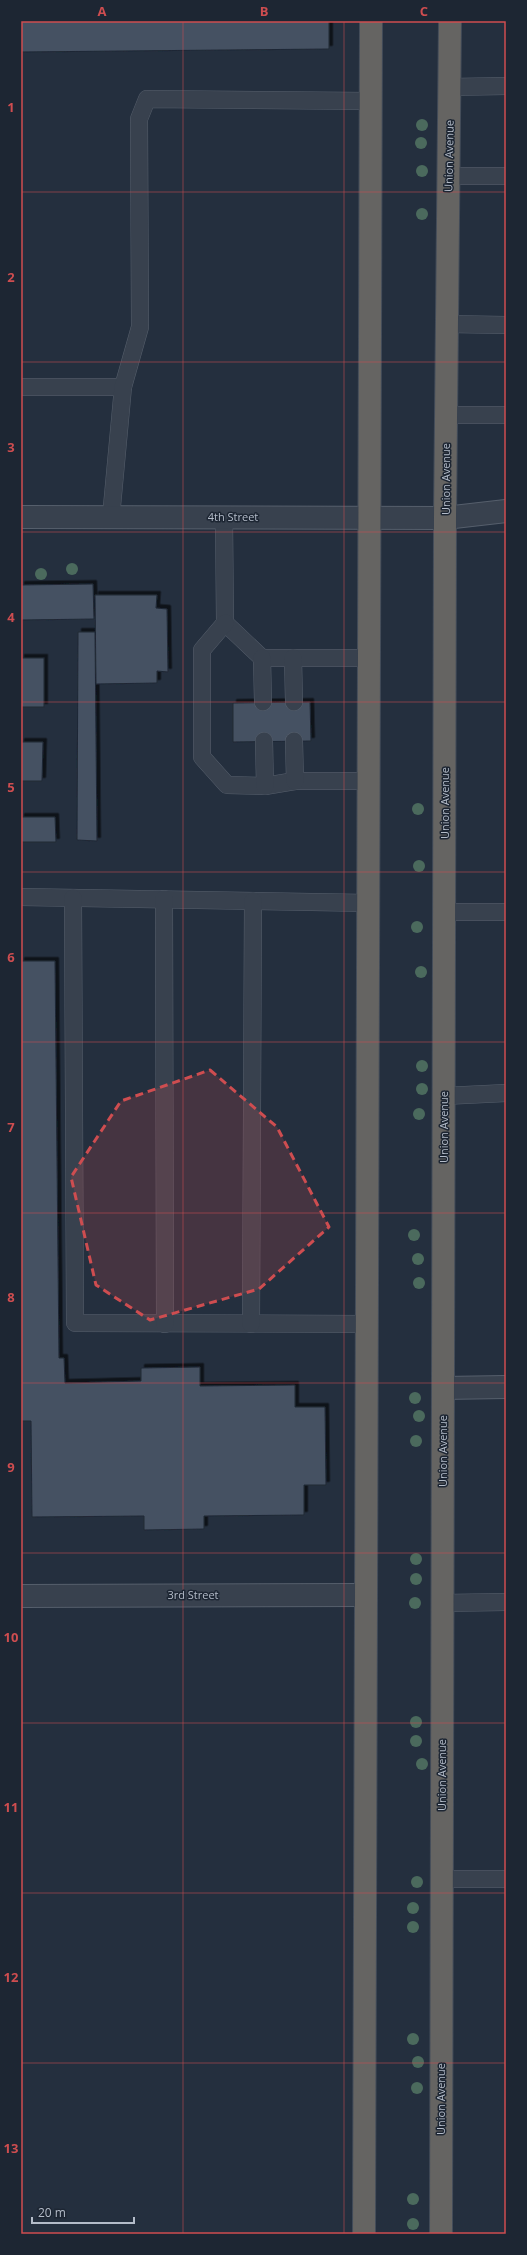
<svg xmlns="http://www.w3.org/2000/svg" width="527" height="2255" font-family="'Open Sans',sans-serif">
  <defs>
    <filter id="shadow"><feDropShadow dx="3.5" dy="-3.5" stdDeviation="0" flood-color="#0009"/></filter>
  </defs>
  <rect width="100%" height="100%" fill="#242f3e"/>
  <!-- building -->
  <g fill="#455162" stroke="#1f2835" filter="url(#shadow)">
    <path d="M 21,21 L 329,21 L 329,49 L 21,52 Z"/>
    <path d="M 93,584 L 94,619 L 21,620 L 21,585 Z"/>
    <path d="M 95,595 L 157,595 L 156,608 L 167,609 L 168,672 L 157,671 L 157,683 L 96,684 Z"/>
    <path d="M 78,632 L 95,632 L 97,841 L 77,840 Z"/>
    <rect x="21" y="658" width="23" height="49"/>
    <path d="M 310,702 L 311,741 L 233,742 L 233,703 Z"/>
    <path d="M 21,742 L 43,742 L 42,781 L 21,781 Z"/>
    <path d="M 21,817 L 55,817 L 56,842 L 21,842 Z"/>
    <path d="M 21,961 L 55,961 L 59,1358 L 64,1358 L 65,1383 L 141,1381 L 141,1368 L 200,1367 L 200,1386 L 295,1385 L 295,1407 L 325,1407 L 326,1485 L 304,1485 L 304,1515 L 204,1516 L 204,1529 L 144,1530 L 144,1516 L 32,1517 L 31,1421 L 21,1421 Z"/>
  </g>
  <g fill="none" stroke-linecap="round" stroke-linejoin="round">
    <!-- service casing -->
    <g stroke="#565f6c" stroke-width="18">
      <g id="service">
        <path d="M 450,87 L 506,86"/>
        <path d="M 449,176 L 506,176"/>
        <path d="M 447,324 L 506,325"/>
        <path d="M 21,387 L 123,387"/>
        <path d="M 446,415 L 506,415"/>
        <path d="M 111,517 L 123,387 L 140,327 L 139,119 L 147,99 L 371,101"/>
        <path d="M 224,517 L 225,623 L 262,658 L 370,658"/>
        <path d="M 225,623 L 202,650 L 202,757 L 227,785 L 265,786 L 295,781 L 370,781"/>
        <path d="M 262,658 L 263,702"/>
        <path d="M 293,658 L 294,702"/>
        <path d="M 264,741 L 265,786"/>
        <path d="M 294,741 L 295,781"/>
        <path d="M 21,897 L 369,903"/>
        <path d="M 73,898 L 75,1323 L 367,1324"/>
        <path d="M 164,899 L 165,1324"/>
        <path d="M 444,912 L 506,912"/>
        <path d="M 444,1096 L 506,1093"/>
        <path d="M 251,1324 L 253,901"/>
        <path d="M 443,1603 L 506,1602"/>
        <path d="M 442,1879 L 506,1879"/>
      </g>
    </g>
    <!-- minor casing -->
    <g stroke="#565f6c" stroke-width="24">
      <g id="minor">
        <path d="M 443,1388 L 506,1387"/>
        <path d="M 21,1596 L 366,1595"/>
      </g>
    </g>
    <!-- tertiary casing -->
    <g stroke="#565f6c" stroke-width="24">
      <path id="tertiary" d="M 21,517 L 445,518 L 506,511"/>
    </g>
    <!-- trunk casing -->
    <g stroke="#434c59" stroke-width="24">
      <g id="trunk">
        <path d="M 364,2234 L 371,21"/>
        <path d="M 441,2234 L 445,518 L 450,21"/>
      </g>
    </g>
    <!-- service -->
    <use href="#service" stroke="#38414e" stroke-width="17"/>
    <!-- minor -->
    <use href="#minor" stroke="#38414e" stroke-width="22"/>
    <!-- tertiary -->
    <use href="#tertiary" stroke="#38414e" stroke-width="22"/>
    <!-- trunk -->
    <use href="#trunk" stroke="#656462" stroke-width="22"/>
  </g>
  <!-- trees -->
  <g fill="#4b6a5d">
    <circle cx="422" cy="125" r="6"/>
    <circle cx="421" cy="143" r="6"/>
    <circle cx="422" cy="171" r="6"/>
    <circle cx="422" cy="214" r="6"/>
    <circle cx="72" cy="569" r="6"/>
    <circle cx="41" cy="574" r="6"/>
    <circle cx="418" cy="809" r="6"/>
    <circle cx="419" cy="866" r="6"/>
    <circle cx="417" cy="927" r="6"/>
    <circle cx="421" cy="972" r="6"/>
    <circle cx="422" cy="1066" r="6"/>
    <circle cx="422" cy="1089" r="6"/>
    <circle cx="419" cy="1114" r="6"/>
    <circle cx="414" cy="1235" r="6"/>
    <circle cx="418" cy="1259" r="6"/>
    <circle cx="419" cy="1283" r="6"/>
    <circle cx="415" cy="1398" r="6"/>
    <circle cx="419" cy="1416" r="6"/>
    <circle cx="416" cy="1441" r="6"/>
    <circle cx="416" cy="1559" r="6"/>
    <circle cx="416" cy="1579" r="6"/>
    <circle cx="415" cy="1603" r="6"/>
    <circle cx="416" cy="1722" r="6"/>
    <circle cx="416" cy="1741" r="6"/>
    <circle cx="422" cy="1764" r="6"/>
    <circle cx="417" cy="1882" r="6"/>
    <circle cx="413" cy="1908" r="6"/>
    <circle cx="413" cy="1927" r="6"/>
    <circle cx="413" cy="2039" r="6"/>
    <circle cx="418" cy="2062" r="6"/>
    <circle cx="417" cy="2088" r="6"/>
    <circle cx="413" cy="2199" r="6"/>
    <circle cx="413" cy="2224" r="6"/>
  </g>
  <!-- marked area -->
  <path fill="#ce4d50" fill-opacity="0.2" stroke="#ce4d50" stroke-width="3" stroke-dasharray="8 5" stroke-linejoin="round" d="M 210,1070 L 277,1127 L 329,1227 L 259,1289 L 150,1320 L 96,1285 L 71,1177 L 121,1101 Z"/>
  <!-- grid -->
  <path fill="none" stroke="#ce4d50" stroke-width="1" stroke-opacity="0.55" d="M 183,21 L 183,2234M 344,21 L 344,2234M 21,192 L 506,192M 21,362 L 506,362M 21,532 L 506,532M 21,702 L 506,702M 21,872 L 506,872M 21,1042 L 506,1042M 21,1213 L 506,1213M 21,1383 L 506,1383M 21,1553 L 506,1553M 21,1723 L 506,1723M 21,1893 L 506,1893M 21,2063 L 506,2063"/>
  <g text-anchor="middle" stroke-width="3" stroke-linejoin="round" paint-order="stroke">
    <!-- street labels -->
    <g font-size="11" fill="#b4bcc9" stroke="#1d2633">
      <text transform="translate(449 156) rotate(-89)" y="4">Union Avenue</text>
      <text transform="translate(446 479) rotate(-90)" y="4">Union Avenue</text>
      <text x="233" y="521">4th Street</text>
      <text transform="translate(445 803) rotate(-90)" y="4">Union Avenue</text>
      <text transform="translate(444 1127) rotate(-90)" y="4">Union Avenue</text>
      <text transform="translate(443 1451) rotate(-90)" y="4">Union Avenue</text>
      <text x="193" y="1599">3rd Street</text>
      <text transform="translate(442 1775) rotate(-90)" y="4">Union Avenue</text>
      <text transform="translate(441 2099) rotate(-90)" y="4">Union Avenue</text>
    </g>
  </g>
  <!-- border -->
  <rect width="527" height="2255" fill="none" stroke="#1d2633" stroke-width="44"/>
  <!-- scale -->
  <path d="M32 2217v6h102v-6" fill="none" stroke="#b4bcc9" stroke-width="2"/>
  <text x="38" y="2217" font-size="12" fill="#b4bcc9" stroke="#1d2633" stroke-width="3" paint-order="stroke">20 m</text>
  <rect x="22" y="22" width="483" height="2211" fill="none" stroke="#ce4d50" stroke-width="1.5"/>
  <g font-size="13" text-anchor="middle" font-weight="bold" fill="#ce4d50">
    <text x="102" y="16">A</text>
    <text x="264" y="16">B</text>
    <text x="424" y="16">C</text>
    <text x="11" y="112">1</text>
    <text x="11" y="282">2</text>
    <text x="11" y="452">3</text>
    <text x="11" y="622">4</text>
    <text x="11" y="792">5</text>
    <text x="11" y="962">6</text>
    <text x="11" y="1132">7</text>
    <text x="11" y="1302">8</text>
    <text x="11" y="1472">9</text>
    <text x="11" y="1642">10</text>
    <text x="11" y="1812">11</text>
    <text x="11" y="1982">12</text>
    <text x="11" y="2153">13</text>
  </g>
</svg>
